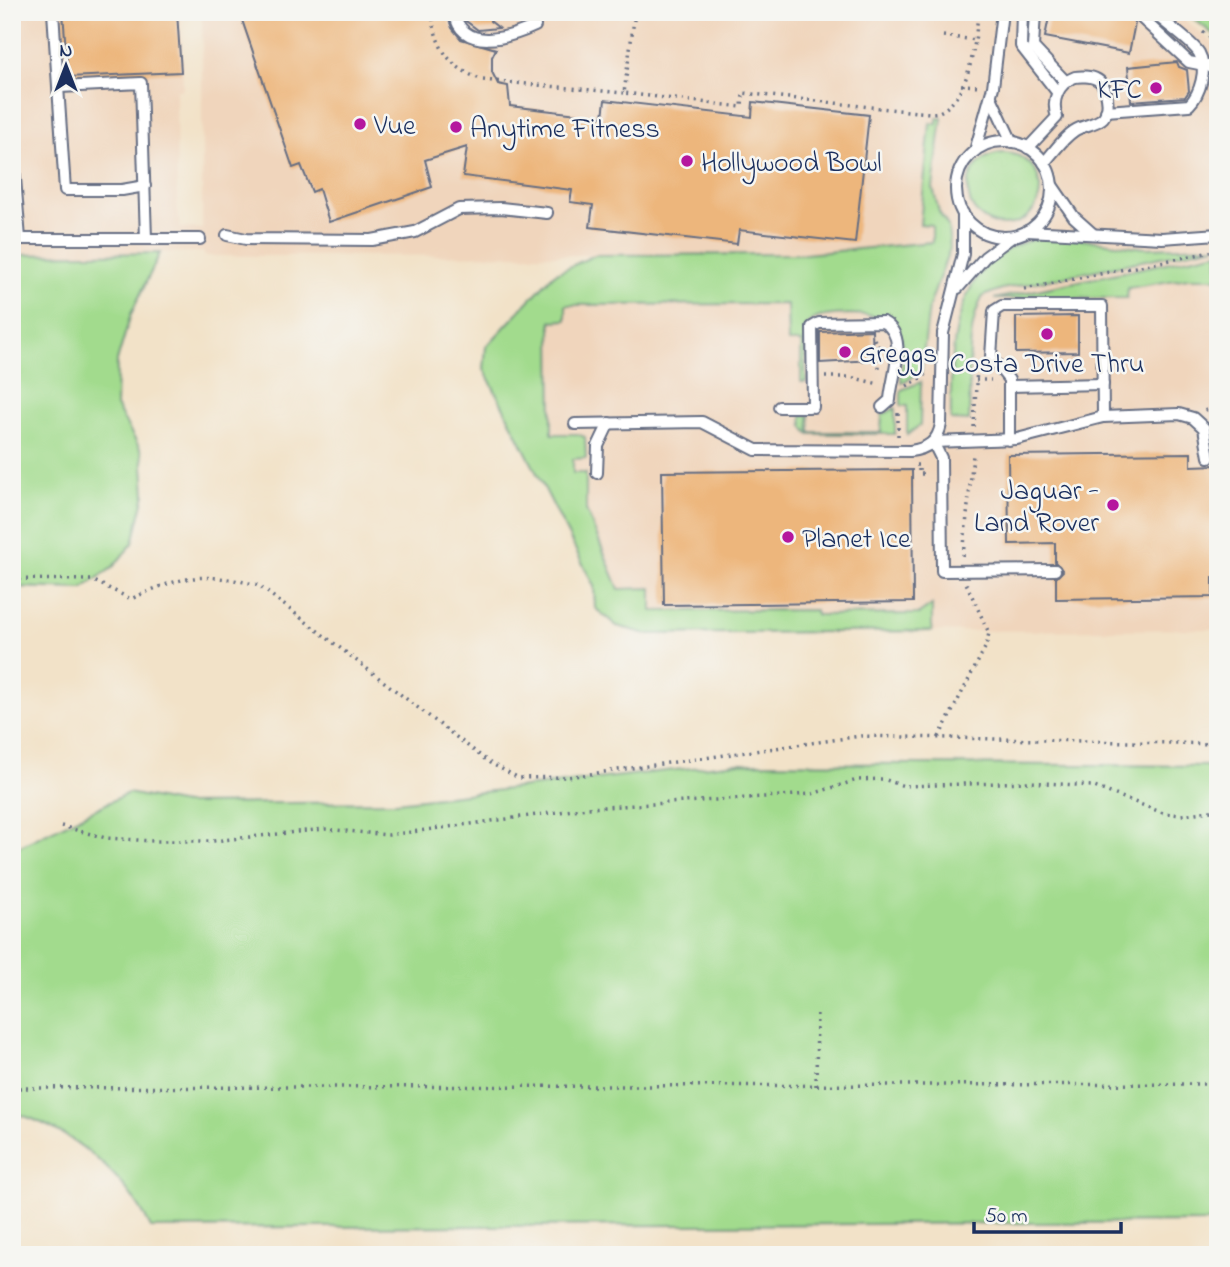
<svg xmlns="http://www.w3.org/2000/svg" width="1230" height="1267" font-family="'Indie Flower',sans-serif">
  <rect width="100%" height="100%" fill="#f6f6f2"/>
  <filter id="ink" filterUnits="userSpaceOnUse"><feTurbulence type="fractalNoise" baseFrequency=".0143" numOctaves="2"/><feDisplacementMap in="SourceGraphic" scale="14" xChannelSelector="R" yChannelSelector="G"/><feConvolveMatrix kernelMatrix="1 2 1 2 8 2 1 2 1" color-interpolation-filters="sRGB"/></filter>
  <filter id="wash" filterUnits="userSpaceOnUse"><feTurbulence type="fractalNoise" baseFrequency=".00686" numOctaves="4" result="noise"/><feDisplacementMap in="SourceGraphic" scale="28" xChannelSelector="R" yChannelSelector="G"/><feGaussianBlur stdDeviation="1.57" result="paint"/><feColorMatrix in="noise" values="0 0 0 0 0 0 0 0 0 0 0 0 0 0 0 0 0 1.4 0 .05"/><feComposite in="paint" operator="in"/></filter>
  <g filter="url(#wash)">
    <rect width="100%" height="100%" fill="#f2e2c8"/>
    <!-- built -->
    <path fill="#f0d5bc" d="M 12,12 L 181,12 L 183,89 L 176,91 L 177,206 L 180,228 L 202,229 L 202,12 L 1175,12 L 1218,47 L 1218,629 L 647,634 L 617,627 L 595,608 L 594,586 L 484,369 L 486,347 L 554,274 L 593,255 L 205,256 L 203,252 L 12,255 Z"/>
    <!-- green -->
    <g fill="#a2db8d" stroke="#5e8576" stroke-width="2">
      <path d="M 1185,12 L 1218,12 L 1218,38 Z"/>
      <path d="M 937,118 L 942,118 L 933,188 L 939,212 L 948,226 L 950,248 L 929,307 L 921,373 L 901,383 C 901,367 906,339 896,325 C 886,312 818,310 809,323 C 802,332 806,369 806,382 L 801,382 L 801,342 L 788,342 L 787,304 L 566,305 L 566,320 L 551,321 L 552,434 L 577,434 L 585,437 L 586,458 L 573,459 L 573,473 L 586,473 L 586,510 L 619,589 L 652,588 L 652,611 L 815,610 L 816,615 L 919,614 L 932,605 L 932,631 L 647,634 L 617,626 L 595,608 L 594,586 L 484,369 L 486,347 L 554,274 L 595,255 L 805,254 L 932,242 L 932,225 L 920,224 L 930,123 L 937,124 Z"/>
      <circle cx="1004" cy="189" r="36"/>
      <path d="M 1073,238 L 1145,248 L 1216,246 L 1002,289 L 983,296 C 964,330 971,383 969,421 L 951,420 C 950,351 951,259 1035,239 C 1047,236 1061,238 1073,238 Z"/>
      <path d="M 1218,252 L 1218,278 L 1188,278 L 1128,288 L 1127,298 L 994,299 Z"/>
      <path d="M 160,253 L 131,314 L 117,361 L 116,406 L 142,452 L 145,494 L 133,543 L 112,568 L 82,589 L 12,587 L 12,255 Z"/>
      <path d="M 921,382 L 920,425 L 907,435 L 907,406 L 901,406 L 901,390 Z"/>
      <path d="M 895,408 L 895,434 L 809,434 L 803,426 L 802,415 L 809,415 L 810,432 L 881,432 L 882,415 Z"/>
      <path d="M 736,763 L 1218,766 L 1218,1222 L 151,1228 C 124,1173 71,1129 12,1112 L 12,850 L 128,793 L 184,804 L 396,802 Z"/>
    </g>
    <g id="blocks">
      <!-- building -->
      <g fill="#edb67b">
        <path d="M 63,12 L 177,12 L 181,72 L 68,77 Z"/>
        <path d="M 252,12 L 446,12 L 452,28 L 461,39 L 496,49 L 492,57 L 492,72 L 498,84 L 508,86 L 510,106 L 603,117 L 605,100 L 752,117 L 753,102 L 869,115 L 855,243 L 739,230 L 737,244 L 590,227 L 593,205 L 570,202 L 572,190 L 463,176 L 467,147 L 425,160 L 432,187 L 329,222 L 319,189 L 312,192 L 301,165 L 293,168 L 242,20 L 253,16 Z"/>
        <path d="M 462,12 L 491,12 L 490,21 L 499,28 L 478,30 L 466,21 Z"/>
        <path d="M 1050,12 L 1128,15 L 1135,23 L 1129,53 L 1045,37 Z"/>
        <path d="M 1177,62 L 1179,67 L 1187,70 L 1189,91 L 1185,97 L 1131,101 L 1128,67 Z"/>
        <path d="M 1078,316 L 1078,352 L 1016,353 L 1016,317 Z"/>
        <path d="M 872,330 L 873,360 L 820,363 L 820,332 Z"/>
        <path d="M 1191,453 L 1191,466 L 1218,465 L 1218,577 L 1213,577 L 1213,597 L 1056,599 L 1056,578 L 1063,571 L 1055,562 L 1055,543 L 1009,544 L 1008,455 Z"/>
        <path d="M 912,470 L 913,602 L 664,605 L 662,472 Z"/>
      </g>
    </g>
  </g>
  <g filter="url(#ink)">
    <use href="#blocks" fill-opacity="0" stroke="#666e83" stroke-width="2"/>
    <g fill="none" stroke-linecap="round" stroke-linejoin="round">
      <!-- service casing -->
      <g stroke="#666e83" stroke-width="14">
        <g id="service">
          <path d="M 53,12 L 65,190 L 122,190 L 145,186"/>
          <path d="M 454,12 C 462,53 509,38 535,26"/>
          <path d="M 1022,12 L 1021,46 L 1057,92"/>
          <path d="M 1035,12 L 1033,47 L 1066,82"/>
          <path d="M 1135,12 L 1189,62 L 1209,66 L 1218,72"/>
          <path d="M 60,87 L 141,83 L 146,239"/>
          <path d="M 991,97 L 1012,142"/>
          <path d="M 1106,111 L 1189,105 C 1200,94 1208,69 1199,53 C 1192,41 1164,23 1153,12"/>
          <path d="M 12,141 L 20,239"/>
          <circle cx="1004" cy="189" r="48"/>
          <path d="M 1028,148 L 1057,117 C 1051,101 1058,83 1075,77 C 1080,76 1091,76 1096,79 C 1103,82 1106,91 1107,97 C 1112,127 1088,121 1074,131 C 1063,138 1053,153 1044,163"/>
          <path d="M 975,151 L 993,87 L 1002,12"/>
          <path d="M 1052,185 L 1074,217 L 1092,233"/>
          <path d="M 1027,231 L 1162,238 L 1218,234"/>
          <path d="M 227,235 L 246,239 L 372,240 L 415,232 L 459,209 L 501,208 L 547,213"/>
          <path d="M 12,239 L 200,239"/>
          <path d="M 958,288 L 985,257 L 1012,237"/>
          <path d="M 1010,386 L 1103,384"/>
          <path d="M 779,407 L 809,407"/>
          <path d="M 813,407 L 812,327 L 819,323 L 883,322 C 910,336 891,378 890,400 L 882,407"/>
          <path d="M 575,424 L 702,422 L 756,450 L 910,451 C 927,449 938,442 941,424 L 943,333 L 963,254 L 963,213"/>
          <path d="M 1009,440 L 1009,380 L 991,357 L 994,311 L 1002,306 L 1102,306 L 1103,417"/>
          <path d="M 597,473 L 598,446 L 609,423"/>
          <path d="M 1055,570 L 942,571 L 941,458 L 933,442 L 1017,439 L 1103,417 L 1179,414 L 1193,418 L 1204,428 L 1209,457"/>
        </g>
      </g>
      <!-- path -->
      <g stroke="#666e83" stroke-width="3.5" stroke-dasharray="2 5" stroke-linecap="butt">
        <path d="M 432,12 C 435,47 449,68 483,80 L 624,93"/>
        <path d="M 635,12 L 624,93 L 742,107 L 743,93 L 917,112 C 923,112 933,114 939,112 C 970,99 976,40 978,12"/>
        <path d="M 1203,32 L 1218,44"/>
        <path d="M 943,36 L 976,40"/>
        <path d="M 961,85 L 980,86"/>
        <path d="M 1024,289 L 1216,251"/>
        <path d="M 874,339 L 879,348 L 879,371"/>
        <path d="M 825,377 L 850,377 L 879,384"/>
        <path d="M 976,380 L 991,380"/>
        <path d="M 907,386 L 926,375"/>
        <path d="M 1205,411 L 1212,405 L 1218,404"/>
        <path d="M 898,413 L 898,437"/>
        <path d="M 974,427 L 977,364"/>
        <path d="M 916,465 L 919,465 L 919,474 L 928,474"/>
        <path d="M 963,556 L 973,455"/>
        <path d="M 12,579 L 92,580 L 131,599 C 183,575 202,572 258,585 L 490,763 L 519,778 L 568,777 L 861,736 L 1218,744"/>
        <path d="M 939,737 L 986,646 L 989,633 L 966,583"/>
        <path d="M 61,826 L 106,838 L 153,841 L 213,841 L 325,829 L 389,835 L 588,808 L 812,794 L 857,780 L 883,779 L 904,786 L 1029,782 L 1092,786 L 1163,813 L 1181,815 L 1218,810"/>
        <path d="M 816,1086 L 817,1009"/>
        <path d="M 12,1088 L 1218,1084"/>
      </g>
      <!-- service -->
      <use href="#service" stroke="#fff" stroke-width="10"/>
    </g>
  </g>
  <!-- markers -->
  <g fill="#b5179e" stroke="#f6f6f2" stroke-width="2.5">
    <circle cx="1156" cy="88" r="7"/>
    <circle cx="360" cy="124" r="7"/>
    <circle cx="456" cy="127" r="7"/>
    <circle cx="687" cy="161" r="7"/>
    <circle cx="1047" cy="334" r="7"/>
    <circle cx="845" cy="352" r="7"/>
    <circle cx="1113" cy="505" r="7"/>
    <circle cx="788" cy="537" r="7"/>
  </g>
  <g text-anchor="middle" stroke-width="5" stroke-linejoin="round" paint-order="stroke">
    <!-- poi labels -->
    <g font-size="28" fill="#1b2f5e" stroke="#f6f6f2" text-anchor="start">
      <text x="1142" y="98" text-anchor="end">KFC</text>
      <text x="374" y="134">Vue</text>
      <text x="470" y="137">Anytime Fitness</text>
      <text x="701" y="171">Hollywood Bowl</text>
      <text x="859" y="362">Greggs</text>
      <text x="1047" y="372" text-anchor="middle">Costa Drive Thru</text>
      <text x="1099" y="499" text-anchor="end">Jaguar -<tspan x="1099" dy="32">Land Rover</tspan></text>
      <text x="802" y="547">Planet Ice</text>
    </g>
  </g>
  <!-- margin -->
  <rect width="1230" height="1267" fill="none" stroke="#f6f6f2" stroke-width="42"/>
  <!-- north arrow -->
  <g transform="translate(66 66)" stroke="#f6f6f2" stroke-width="5" paint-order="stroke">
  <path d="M0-5L12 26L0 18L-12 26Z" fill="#1b2f5e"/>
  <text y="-10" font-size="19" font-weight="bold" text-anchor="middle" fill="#1b2f5e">N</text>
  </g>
  <!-- scale -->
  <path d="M974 1222v10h147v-10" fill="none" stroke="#1b2f5e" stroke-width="3.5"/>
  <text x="985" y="1222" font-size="21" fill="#1b2f5e" stroke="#f6f6f2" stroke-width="5" paint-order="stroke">50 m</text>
</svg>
